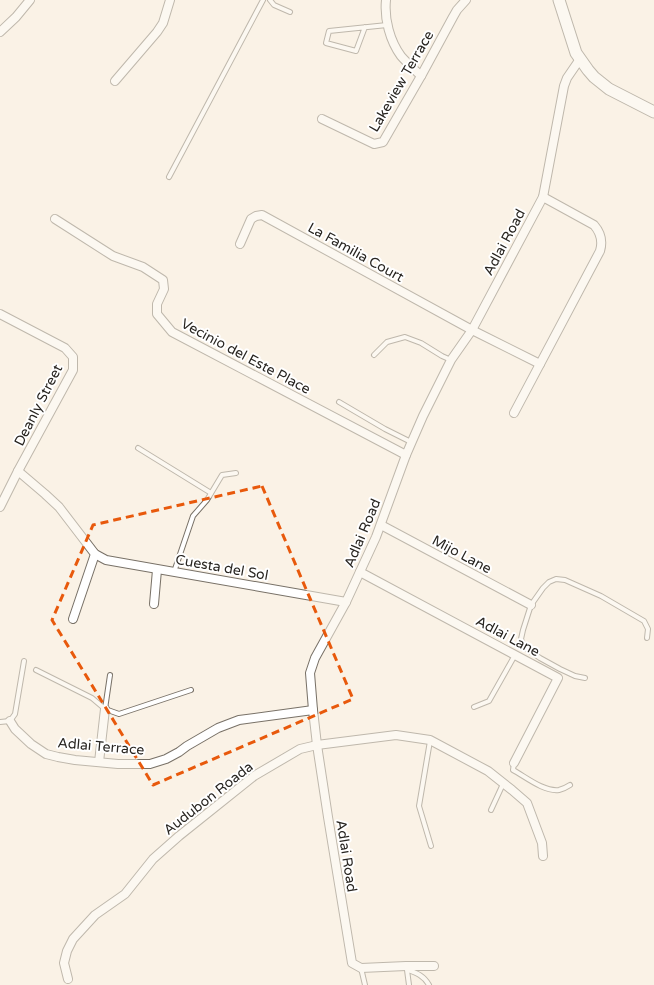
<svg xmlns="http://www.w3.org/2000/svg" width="654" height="985" font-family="'Varela Round',sans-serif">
  <rect width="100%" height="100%" fill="#faf2e6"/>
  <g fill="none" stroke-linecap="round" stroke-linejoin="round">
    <!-- service casing -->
    <g stroke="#787167" stroke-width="6">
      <g id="service">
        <path d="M 270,0 L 274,5 L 290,12"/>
        <path d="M 365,27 L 356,51 L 326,43 L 329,31 L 387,25"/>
        <path d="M 169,177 L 263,0"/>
        <path d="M 374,355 L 387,342 L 405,337 L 421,343 L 442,356 L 451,360"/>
        <path d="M 339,402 L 385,429 L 411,442"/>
        <path d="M 138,448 L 211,493"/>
        <path d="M 174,572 L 193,516 L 207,500 L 222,475 L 236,473"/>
        <path d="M 36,670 L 92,698 L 105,709 L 119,714 L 191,690"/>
        <path d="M 585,678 L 575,676 L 560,669 L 540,658 L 524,647 L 521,639 L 523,630 L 531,605 L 543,588 L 549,582 L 556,579 L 565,580 L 601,596 L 644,621 L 648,629 L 647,638"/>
        <path d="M 474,707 L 489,701 L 515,655"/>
        <path d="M 105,709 L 110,675"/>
        <path d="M 0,722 L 10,721 L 15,714 L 24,661"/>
        <path d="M 430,741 L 419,806 L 431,846"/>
        <path d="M 514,763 L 513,770 C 526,777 544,792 559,790 C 563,789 567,787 570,785"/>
        <path d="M 491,810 L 503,784"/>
        <path d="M 361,968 L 365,985"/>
        <path d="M 407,970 L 409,985"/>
        <path d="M 408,970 C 417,973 424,976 429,985"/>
      </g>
    </g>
    <!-- minor casing -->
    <g stroke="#787167" stroke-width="10">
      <g id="minor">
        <path d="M 386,0 C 384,19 390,41 401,56 C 407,63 415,70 421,76"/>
        <path d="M 0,32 L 16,17 L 30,0"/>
        <path d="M 115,81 L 157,32 L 163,23 L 170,0"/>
        <path d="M 322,119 L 374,144 L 383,142 L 421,76 L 453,17 L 457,10 L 466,0"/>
        <path d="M 55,219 L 113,256 L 143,267 L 163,280 L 164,289 L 157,304 L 157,314 L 172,332 L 406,455"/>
        <path d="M 240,244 L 251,219 L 256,216 L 262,215 L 472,330 L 540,364"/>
        <path d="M 0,314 L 65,348 L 73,357 L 73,370 L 18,471 L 0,507"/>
        <path d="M 514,413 L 600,251 C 603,241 601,233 594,225 L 543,197"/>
        <path d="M 18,471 L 45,494 L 59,507 L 95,554 L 73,619"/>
        <path d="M 381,525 L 531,605"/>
        <path d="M 95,554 L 106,560 L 346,602"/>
        <path d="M 360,572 L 558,678 L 514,763"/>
        <path d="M 154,604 L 157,570"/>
        <path d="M 10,721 L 15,729 L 31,744 L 46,754 L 58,757 L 75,760 L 118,764 L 150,764 L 166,759 L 179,752 L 187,746 L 218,728 L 239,720 L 313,710"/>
        <path d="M 99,762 L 105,709"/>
        <path d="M 434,966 L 406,966 L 361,968 L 352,963 L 328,817 L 317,745 L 313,710 L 310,673 L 315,658 L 346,602 L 376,537 L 406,455 L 423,416 L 451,360 L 472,330 L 543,197 L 564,86 L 567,78 L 580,59"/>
        <path d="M 68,979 L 64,963 L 67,951 L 73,939 L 95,915 L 125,894 L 153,859 L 179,836 L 254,776 L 300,749 L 317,745 L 396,735 L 430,740 L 488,771 L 512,790 L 527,803 L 542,843 L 543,856"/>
      </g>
    </g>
    <!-- tertiary casing -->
    <g stroke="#787167" stroke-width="13">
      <path id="tertiary" d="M 559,0 L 576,53 L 588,70 L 594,77 L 609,89 L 654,112"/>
    </g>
    <!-- service -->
    <use href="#service" stroke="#fff" stroke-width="4"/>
    <!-- minor -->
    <use href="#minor" stroke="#fff" stroke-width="8"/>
    <!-- tertiary -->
    <use href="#tertiary" stroke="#fff" stroke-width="11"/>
  </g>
  <!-- marked area -->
  <path d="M0 0H654V985H0ZM 262,486 L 353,699 L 153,785 L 52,620 L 93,525 Z" fill="#faf2e6" fill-opacity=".55" fill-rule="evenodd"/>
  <path fill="none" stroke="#e8590c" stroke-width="3" stroke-dasharray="8 5" stroke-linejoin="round" d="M 262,486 L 353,699 L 153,785 L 52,620 L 93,525 Z"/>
  <g text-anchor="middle" stroke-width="4" stroke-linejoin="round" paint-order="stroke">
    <!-- street labels -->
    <g font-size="14" fill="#282521" stroke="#fff">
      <text transform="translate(401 81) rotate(-60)" y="5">Lakeview Terrace</text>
      <text transform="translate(504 242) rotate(-62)" y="5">Adlai Road</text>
      <text transform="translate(356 252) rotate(29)" y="5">La Familia Court</text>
      <text transform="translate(246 356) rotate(28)" y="5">Vecinio del Este Place</text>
      <text transform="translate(38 405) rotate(-63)" y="5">Deanly Street</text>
      <text transform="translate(362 533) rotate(-67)" y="5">Adlai Road</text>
      <text transform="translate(462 554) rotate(28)" y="5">Mijo Lane</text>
      <text transform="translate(222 567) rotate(10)" y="5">Cuesta del Sol</text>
      <text transform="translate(508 636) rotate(28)" y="5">Adlai Lane</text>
      <text transform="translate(101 746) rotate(5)" y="5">Adlai Terrace</text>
      <text transform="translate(208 798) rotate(-38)" y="5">Audubon Roada</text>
      <text transform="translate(347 856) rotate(81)" y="5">Adlai Road</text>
    </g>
  </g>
</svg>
